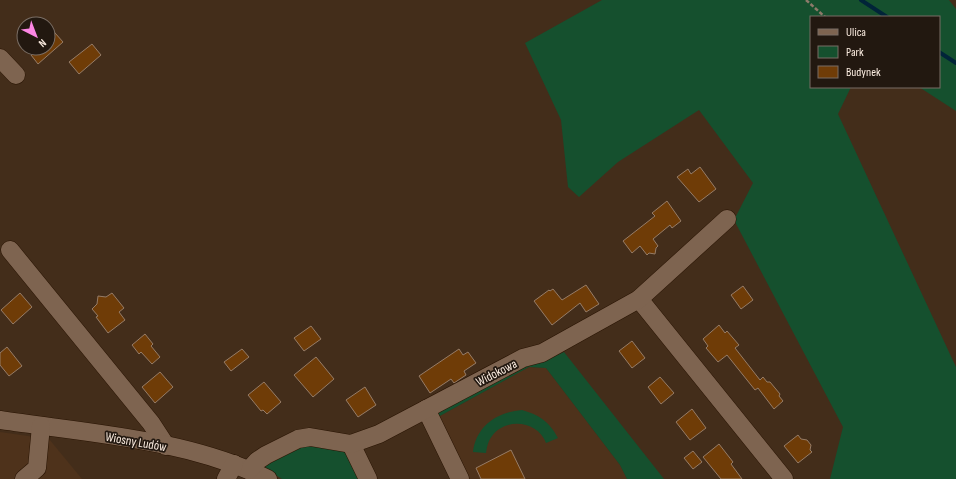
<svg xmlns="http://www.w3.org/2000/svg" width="956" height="479" font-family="'Sofia Sans Condensed',sans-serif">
  <rect width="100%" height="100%" fill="#432d1a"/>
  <!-- built -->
  <g fill="#4e321b">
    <path d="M 529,367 L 546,368 L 620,465 L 627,479 L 454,479 L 438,417 Z"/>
    <path d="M 0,432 L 49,439 L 82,479 L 0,479 Z"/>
  </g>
  <!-- green -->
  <g fill="#15502e">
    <path d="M 602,0 L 949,0 L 956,9 L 956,111 L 919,87 L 939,87 L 939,17 L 811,17 L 811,87 L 851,87 L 838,114 L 956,367 L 956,479 L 830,479 L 843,427 L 734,220 L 753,183 L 699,110 L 618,162 L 579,197 L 568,187 L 561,120 L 525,43 Z"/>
    <path d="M 564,352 L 664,479 L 627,479 L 620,465 L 546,368 L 529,367 L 438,417 L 434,410 L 522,364 L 549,359 Z"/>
    <path d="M 522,410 C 539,415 549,421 558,438 L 546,443 C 538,421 506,417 492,436 C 488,441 487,447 486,453 L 473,452 C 476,426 497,412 522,410 Z"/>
    <path d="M 311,441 L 348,448 L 364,479 L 282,479 L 264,468 L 265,463 Z"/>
  </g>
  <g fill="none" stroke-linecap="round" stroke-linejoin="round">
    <!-- stream -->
    <g stroke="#012439" stroke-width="4">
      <path d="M 861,0 L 887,17"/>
      <path d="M 939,52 L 956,63"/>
    </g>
  </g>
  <!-- building -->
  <g fill="#6f3c07" stroke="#967c67">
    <path d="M 48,25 L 63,42 L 38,64 L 31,55 L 39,48 L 48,48 Z"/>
    <path d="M 92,44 L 101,55 L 79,74 L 69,62 Z"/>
    <path d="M 700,167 L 716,189 L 699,202 L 677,177 L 688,169 L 691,174 Z"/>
    <path d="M 667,201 L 681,221 L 672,228 L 670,225 L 653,239 L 658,246 L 656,248 L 655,254 L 649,253 L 647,255 L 640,246 L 632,253 L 623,241 L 655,216 L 652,213 Z"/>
    <path d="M 586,285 L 599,304 L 586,312 L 580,303 L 552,325 L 534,301 L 549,290 L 550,291 L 553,289 L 562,300 Z"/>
    <path d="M 743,286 L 753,300 L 741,309 L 731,295 Z"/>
    <path d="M 20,293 L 32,307 L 13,324 L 1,310 Z"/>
    <path d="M 112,293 L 124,308 L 119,312 L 125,320 L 108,333 L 96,317 L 98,316 L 92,309 L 97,304 L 98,296 L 106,297 Z"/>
    <path d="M 719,325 L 725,333 L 727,331 L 739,345 L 735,348 L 760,380 L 763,377 L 767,382 L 770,382 L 780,394 L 779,396 L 783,401 L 774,409 L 758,388 L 755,390 L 727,355 L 718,362 L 706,348 L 708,346 L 703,339 Z"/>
    <path d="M 311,326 L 321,339 L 304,351 L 294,338 Z"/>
    <path d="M 145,334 L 153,344 L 151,346 L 160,357 L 152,364 L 141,352 L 139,354 L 132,345 Z"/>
    <path d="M 632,341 L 645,358 L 632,368 L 619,351 Z"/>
    <path d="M 7,347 L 22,366 L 9,376 L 0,365 L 0,353 Z"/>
    <path d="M 242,349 L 249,357 L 231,371 L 224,362 Z"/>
    <path d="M 459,349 L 463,355 L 468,352 L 476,363 L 464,371 L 466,375 L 454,383 L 451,379 L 430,393 L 419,376 Z"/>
    <path d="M 316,357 L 334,379 L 313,397 L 294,375 Z"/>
    <path d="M 160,372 L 173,387 L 155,403 L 142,387 Z"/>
    <path d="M 660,377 L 674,393 L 661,404 L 648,387 Z"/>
    <path d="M 264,382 L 281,402 L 267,414 L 263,410 L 261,411 L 248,395 Z"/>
    <path d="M 365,387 L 376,405 L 358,417 L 346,400 Z"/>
    <path d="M 692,409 L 706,428 L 690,440 L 676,422 Z"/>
    <path d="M 798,435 L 801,439 L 807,440 L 811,445 L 810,450 L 812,452 L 798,463 L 784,446 Z"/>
    <path d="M 719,444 L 733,462 L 731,464 L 742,479 L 721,479 L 703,457 Z"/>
    <path d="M 511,450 L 525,479 L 481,479 L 476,468 Z"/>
    <path d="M 693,451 L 702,462 L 693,469 L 684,458 Z"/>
  </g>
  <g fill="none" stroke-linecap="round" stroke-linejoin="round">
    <!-- minor casing -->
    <g stroke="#291403" stroke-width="19">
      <g id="minor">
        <path d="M 0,58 L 16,75"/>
        <path d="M 10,250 L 151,423 L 166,446"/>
        <path d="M 639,299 L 784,479"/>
        <path d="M 426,409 L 460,479"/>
        <path d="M 0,420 C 87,433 188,439 268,479"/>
        <path d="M 351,444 L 368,479"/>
        <path d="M 249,470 L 257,461 L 266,455 L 298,439 L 310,437 L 351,444 L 379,434 L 523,358 L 542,353 L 639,299 L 727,219"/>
        <path d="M 24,479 L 37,468 L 41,426"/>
        <path d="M 226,479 L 234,464"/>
      </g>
    </g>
    <!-- path -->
    <path stroke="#8d7a6a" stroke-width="2.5" stroke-dasharray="4 2" stroke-linecap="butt" d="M 806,0 L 825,17"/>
    <!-- minor -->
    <use href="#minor" stroke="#7e6450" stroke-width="18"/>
  </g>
  <g text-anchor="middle" stroke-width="3.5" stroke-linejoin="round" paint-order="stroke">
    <!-- street labels -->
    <g font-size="13" fill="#fcede1" stroke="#221810">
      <text transform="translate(496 372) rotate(-27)" y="5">Widokowa</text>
      <text transform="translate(136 441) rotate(10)" y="5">Wiosny Ludów</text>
    </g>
  </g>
  <!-- legend -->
  <rect x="810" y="16" width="130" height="72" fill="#221810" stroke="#796d64"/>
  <rect x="818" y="29" width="20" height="6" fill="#7e6450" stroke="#796d64"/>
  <text x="846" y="36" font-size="12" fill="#fcede1">Ulica</text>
  <rect x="818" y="46" width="20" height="12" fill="#15502e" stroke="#796d64"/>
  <text x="846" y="56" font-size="12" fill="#fcede1">Park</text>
  <rect x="818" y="66" width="20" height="12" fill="#6f3c07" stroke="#796d64"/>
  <text x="846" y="76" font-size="12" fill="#fcede1">Budynek</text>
  <!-- north arrow -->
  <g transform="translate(36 36) rotate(138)"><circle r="19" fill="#221810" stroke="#796d64"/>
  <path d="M0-3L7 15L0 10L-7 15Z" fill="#fc86e4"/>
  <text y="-6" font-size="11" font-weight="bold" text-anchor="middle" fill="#fcede1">N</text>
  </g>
</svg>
